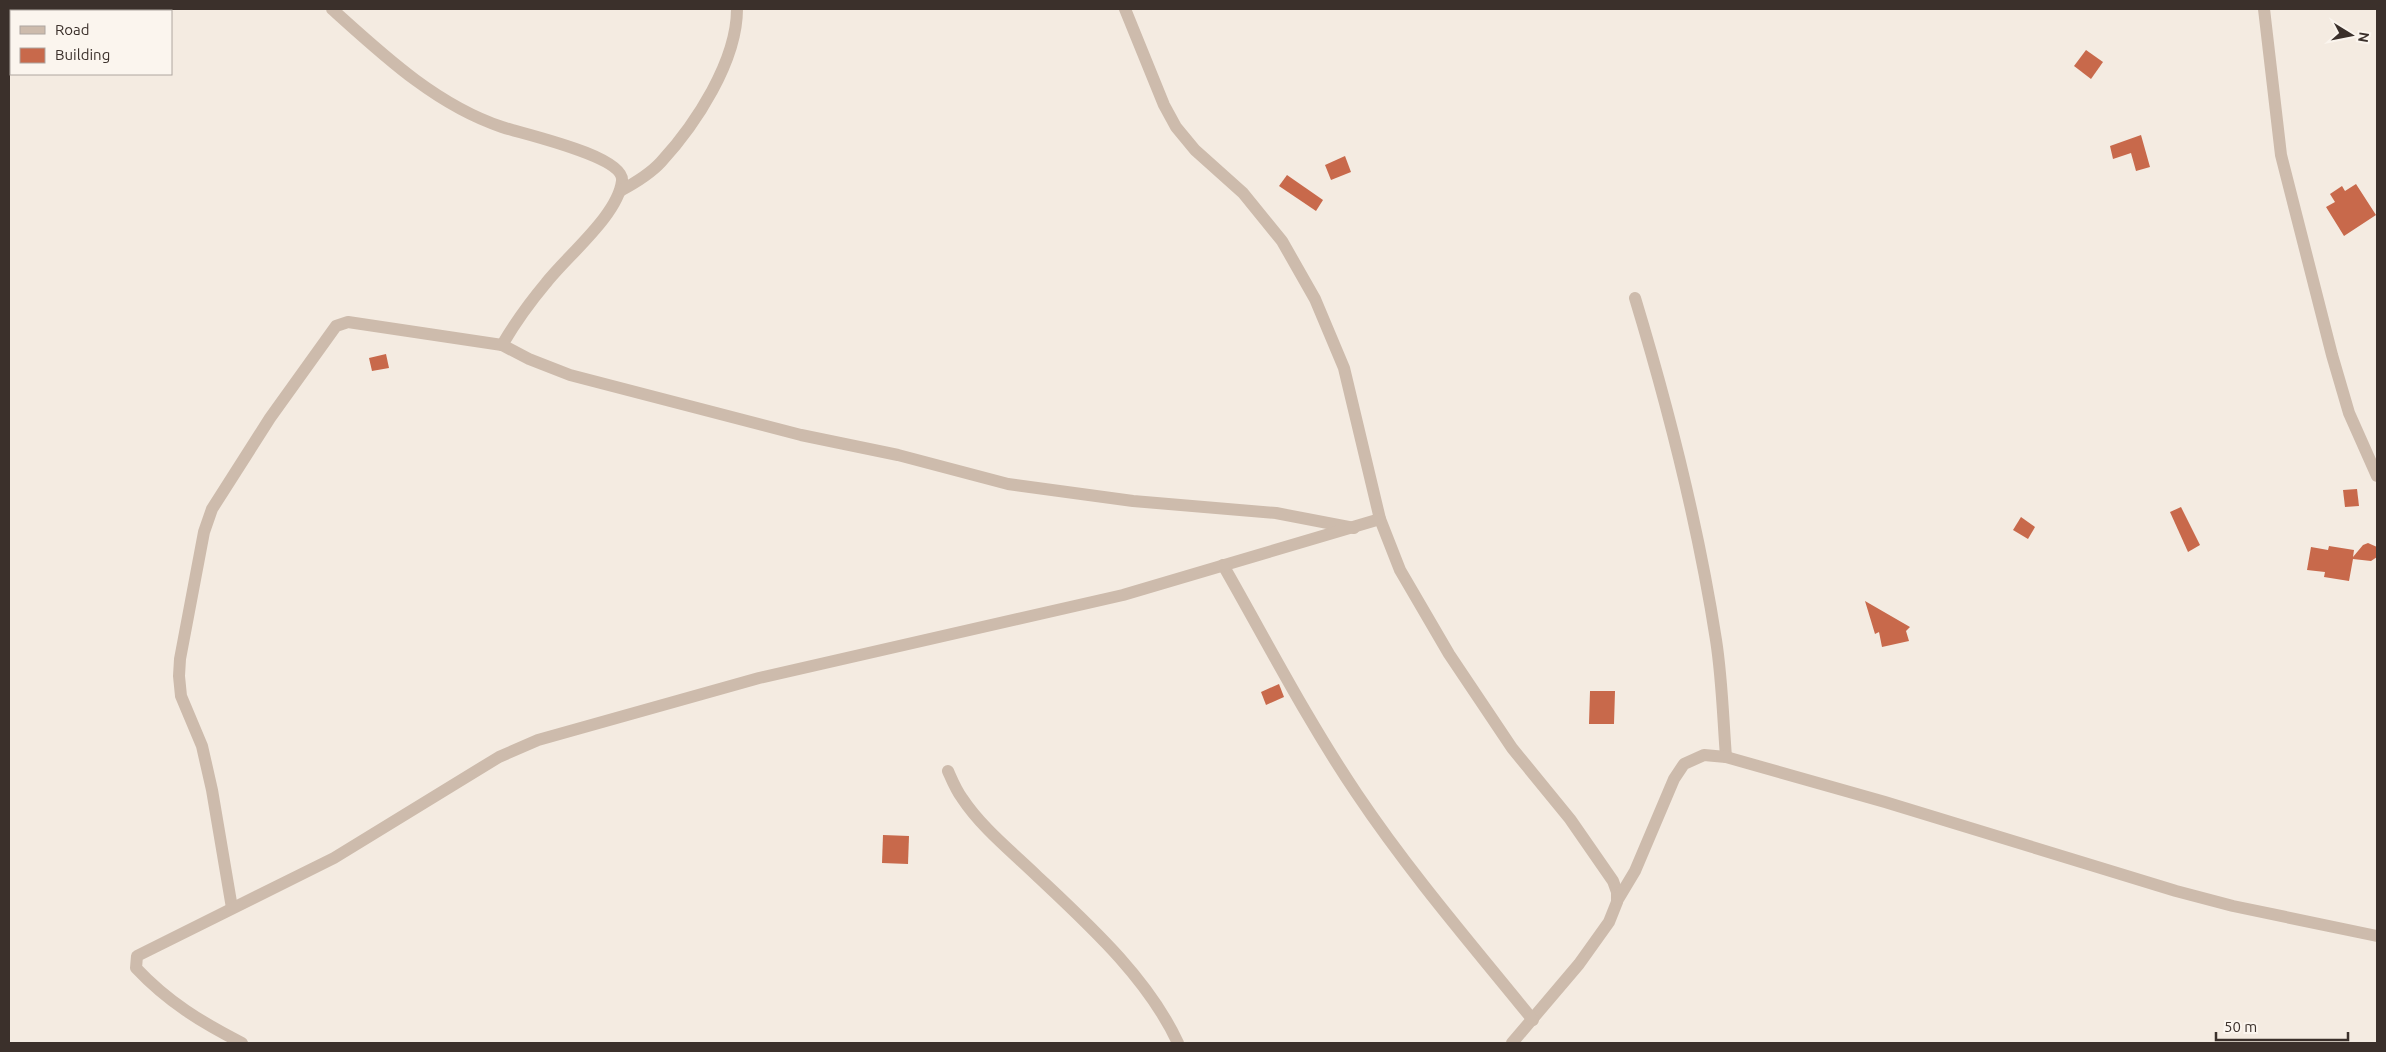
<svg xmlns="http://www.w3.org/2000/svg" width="2386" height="1052" font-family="Ubuntu,sans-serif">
  <rect width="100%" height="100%" fill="#f4ebe1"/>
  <!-- building -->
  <g fill="#c8694b">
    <path d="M 2086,50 L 2103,62 L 2091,79 L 2074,66 Z"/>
    <path d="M 2141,135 L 2150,167 L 2136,171 L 2131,153 L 2113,159 L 2110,146 Z"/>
    <path d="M 1345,156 L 1351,172 L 1331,180 L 1325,165 Z"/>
    <path d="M 1287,175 L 1323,200 L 1316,211 L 1279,186 Z"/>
    <path d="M 2356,184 L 2376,215 L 2344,236 L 2326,207 L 2335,202 L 2330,194 L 2342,186 L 2345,191 Z"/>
    <path d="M 386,354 L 389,368 L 372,371 L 369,358 Z"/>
    <path d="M 2357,489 L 2359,506 L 2345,507 L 2343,490 Z"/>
    <path d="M 2181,507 L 2200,545 L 2188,552 L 2170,512 Z"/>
    <path d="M 2021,517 L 2035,527 L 2028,539 L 2013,530 Z"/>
    <path d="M 2368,543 L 2377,547 L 2377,557 L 2371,561 L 2353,559 L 2349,581 L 2324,577 L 2325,572 L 2307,570 L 2311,547 L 2328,550 L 2329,546 L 2354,550 L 2353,557 L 2363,545 Z"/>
    <path d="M 1865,601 L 1910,627 L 1906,631 L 1909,641 L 1882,647 L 1879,632 L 1875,634 Z"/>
    <path d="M 1279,684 L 1284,697 L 1266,705 L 1261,692 Z"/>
    <path d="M 1590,691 L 1615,691 L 1614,724 L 1589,724 Z"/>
    <path d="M 883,835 L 909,836 L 908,864 L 882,863 Z"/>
  </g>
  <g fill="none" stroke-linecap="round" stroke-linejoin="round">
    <!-- minor -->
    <g stroke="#cdbbac" stroke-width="12">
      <path d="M 332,9 C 383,55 436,105 502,127 C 523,134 625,156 622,181 C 618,215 568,255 546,283 C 530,302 515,323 502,345"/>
      <path d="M 1125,9 L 1164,105 L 1176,127 L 1195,150 L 1243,193 L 1282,241 L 1315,299 L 1344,368 L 1380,519 L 1400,570 L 1449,654 L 1512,748 L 1570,819 L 1613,881 L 1617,892 L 1617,902 L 1609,922 L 1579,964 L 1512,1043"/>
      <path d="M 2264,9 L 2281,155 L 2332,355 L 2349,413 L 2377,476"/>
      <path d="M 39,11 L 44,9"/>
      <path d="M 9,27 L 11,26"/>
      <path d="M 620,191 C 635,183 650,174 661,162 C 696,124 737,61 737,9"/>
      <path d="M 1635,298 C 1669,410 1698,524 1716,640 C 1722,678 1723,718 1726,757"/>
      <path d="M 1223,565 C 1267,642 1307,720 1357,794 C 1410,873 1473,946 1533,1020"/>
      <path d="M 948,771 C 952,780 956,790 962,798 C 981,827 1011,851 1036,875 C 1088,924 1148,978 1178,1043"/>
      <path d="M 1617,901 L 1635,871 L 1674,779 L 1684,764 L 1704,755 L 1726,757 L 1885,802 L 2176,891 L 2233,906 L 2377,936"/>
      <path d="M 232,908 L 212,790 L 202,746 L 181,696 L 179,676 L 180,659 L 204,532 L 212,509 L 270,418 L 336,326 L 348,322 L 502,345 L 529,359 L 570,375 L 801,435 L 898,455 L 1008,484 L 1133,501 L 1276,513 L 1354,528"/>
      <path d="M 242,1043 C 201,1022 168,1002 136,968 L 137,956 L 334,858 L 499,757 L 538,740 L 759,678 L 1123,595 L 1380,519"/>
    </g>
  </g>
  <!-- border -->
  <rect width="2386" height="1052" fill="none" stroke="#3b302b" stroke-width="20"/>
  <!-- legend -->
  <rect x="10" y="10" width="162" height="65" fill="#fbf5ee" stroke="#aea6a0"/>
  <rect x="20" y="26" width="25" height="8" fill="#cdbbac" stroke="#aea6a0"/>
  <text x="55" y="35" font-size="15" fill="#3b302b">Road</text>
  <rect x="20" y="48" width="25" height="15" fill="#c8694b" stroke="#aea6a0"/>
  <text x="55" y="60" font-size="15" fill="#3b302b">Building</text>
  <!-- north arrow -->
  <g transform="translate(2351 35) rotate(100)" stroke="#fbf5ee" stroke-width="4" paint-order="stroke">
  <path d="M0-4L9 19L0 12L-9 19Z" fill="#3b302b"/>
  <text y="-8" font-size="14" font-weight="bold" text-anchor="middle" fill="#3b302b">N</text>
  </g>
  <!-- scale -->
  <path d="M2216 1032v8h132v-8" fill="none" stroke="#3b302b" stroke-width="2.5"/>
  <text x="2224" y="1032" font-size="15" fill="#3b302b" stroke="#fbf5ee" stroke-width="4" paint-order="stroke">50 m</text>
</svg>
